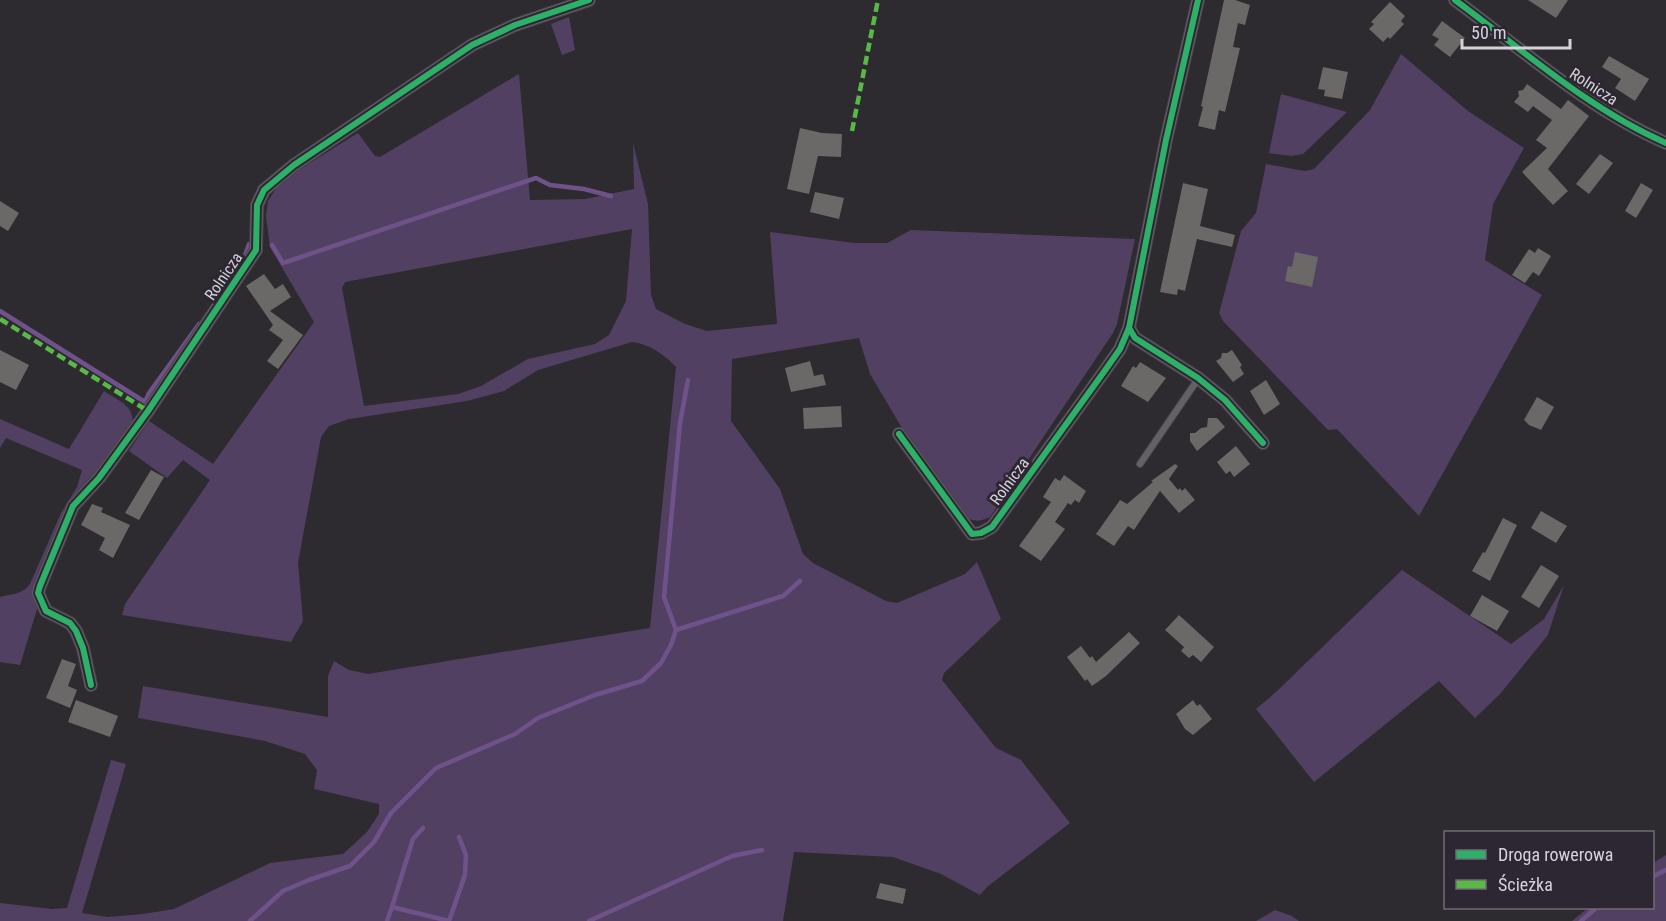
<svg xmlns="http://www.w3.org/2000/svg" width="1666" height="921" font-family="'Roboto Condensed',sans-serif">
  <rect width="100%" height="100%" fill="#2d2a30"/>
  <!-- green -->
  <g fill="#524063" fill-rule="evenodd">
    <path d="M 569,17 L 575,50 L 562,55 L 551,24 Z"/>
    <path d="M 1401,54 L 1468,111 L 1524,148 L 1493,204 L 1485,260 L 1542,295 L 1419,516 L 1337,429 L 1328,430 L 1223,321 L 1219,313 L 1241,231 L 1256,213 L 1266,164 L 1305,171 L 1314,169 L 1370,110 Z"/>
    <path d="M 519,74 L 530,200 L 585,199 L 634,189 L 633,143 L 648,204 L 651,295 L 656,309 L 685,324 L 707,331 L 777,324 L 770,232 L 854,243 L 887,243 L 911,230 L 1135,239 L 1117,324 L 1113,333 L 990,517 C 979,522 973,522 963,516 L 902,428 L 870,374 L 859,338 L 732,359 L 731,421 L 780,489 L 803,554 L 813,563 L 886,601 L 897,603 L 965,574 L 977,562 L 1001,619 L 944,673 L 942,680 L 996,748 L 1021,760 L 1070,823 L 987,887 L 980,895 L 941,874 L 893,857 L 794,852 L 783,921 L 0,921 L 0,903 L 52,909 L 67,908 L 111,760 L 126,764 L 82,913 L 108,917 L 143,914 L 174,909 L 270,863 L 343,854 L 367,832 L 379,814 L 379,804 L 314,789 L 317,770 L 305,754 L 265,741 L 138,718 L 143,686 L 328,717 L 328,676 L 334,661 L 349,670 L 368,674 L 650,628 L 676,367 C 664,354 649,344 632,342 L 538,370 L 504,391 L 467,401 L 349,419 L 329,426 L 321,437 L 298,563 L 303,621 L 291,642 L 122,615 L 125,604 L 210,480 L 183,460 L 167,478 L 129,451 L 149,421 L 213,464 L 314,322 L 270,247 L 266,216 L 268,201 L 281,181 L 358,133 L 375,156 L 380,157 ZM 632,229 L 626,301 L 609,335 L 595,344 L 528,359 L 481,386 L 458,394 L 364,406 L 342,288 L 345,282 Z"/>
    <path d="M 1281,94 L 1347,112 L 1303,154 L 1291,156 L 1269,153 Z"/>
    <path d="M 104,391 C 119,401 136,406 132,426 L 86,485 L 38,606 L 20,665 L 0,662 L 0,597 C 11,594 24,594 30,584 L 61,513 L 77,487 L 82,470 L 6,438 L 0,448 L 0,419 L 69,449 Z"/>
    <path d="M 1402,570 L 1511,644 L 1544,619 L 1564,585 L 1548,635 L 1500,694 L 1475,718 L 1439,681 L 1314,782 L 1256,709 L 1276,692 Z"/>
    <path d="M 1666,855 L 1666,921 L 1572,921 L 1588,908 L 1652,908 L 1653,863 Z"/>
    <path d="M 1275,910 L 1292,916 L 1299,921 L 1256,921 Z"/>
  </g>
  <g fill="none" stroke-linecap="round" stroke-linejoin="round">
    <!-- stream -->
    <g stroke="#70528a" stroke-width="4.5">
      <path d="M 272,245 L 283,263 L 536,178 L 550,185 L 584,189 L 611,196"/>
      <path d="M 243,261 L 249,244"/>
      <path d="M 0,311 L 145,402 L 149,393 L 199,324"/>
      <path d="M 676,630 L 783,596 L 800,581"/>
      <path d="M 1652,877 L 1666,870"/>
      <path d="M 392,907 L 413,839 L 423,828"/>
      <path d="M 250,921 L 283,891 L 309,880 L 350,866 L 374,842 L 391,813 L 436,768 L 515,734 L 538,718 L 595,695 L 642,681 L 661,663 L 671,645 L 676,630 L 664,597 L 680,423 L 688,380"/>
      <path d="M 387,921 L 392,907 L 449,921 L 465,875 L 466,855 L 459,837"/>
      <path d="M 589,921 L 732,856 L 762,850"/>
      <path d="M 1581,921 L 1596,908"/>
    </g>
  </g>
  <!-- building -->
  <g fill="#6b6868">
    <path d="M 1224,0 L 1235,0 L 1250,5 L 1245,25 L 1238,23 L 1233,47 L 1240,48 L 1225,112 L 1219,110 L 1215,130 L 1198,126 L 1203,107 L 1201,106 Z"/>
    <path d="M 1528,0 L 1568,0 L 1556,18 Z"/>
    <path d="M 1390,2 L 1405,16 L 1401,21 L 1404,24 L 1390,39 L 1388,37 L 1383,42 L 1369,29 L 1374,24 L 1371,22 Z"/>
    <path d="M 1442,21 L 1465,38 L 1450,57 L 1434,45 L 1439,39 L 1432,35 Z"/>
    <path d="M 1609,56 L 1649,79 L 1635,101 L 1615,88 L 1621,79 L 1602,67 Z"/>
    <path d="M 1323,67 L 1348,72 L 1342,99 L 1324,96 L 1325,90 L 1318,89 Z"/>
    <path d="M 1527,84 L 1561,109 L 1568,100 L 1589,116 L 1548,169 L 1568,191 L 1553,205 L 1522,172 L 1547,148 L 1536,140 L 1552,120 L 1533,106 L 1528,112 L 1514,102 L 1519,96 L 1518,91 L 1523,90 Z"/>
    <path d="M 800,128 L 822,133 L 842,134 L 841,157 L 818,156 L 809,194 L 787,189 Z"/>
    <path d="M 1600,154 L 1613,163 L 1589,194 L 1576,184 Z"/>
    <path d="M 1183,183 L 1208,189 L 1200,226 L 1235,235 L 1232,247 L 1197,239 L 1185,291 L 1178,289 L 1177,295 L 1160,292 Z"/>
    <path d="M 1641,183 L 1653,190 L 1636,218 L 1625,211 Z"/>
    <path d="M 815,192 L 844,198 L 839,219 L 810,212 Z"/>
    <path d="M 0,201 L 19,213 L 8,231 L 0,226 Z"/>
    <path d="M 1538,248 L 1551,256 L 1539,276 L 1533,272 L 1525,283 L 1512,275 L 1529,249 L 1535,253 Z"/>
    <path d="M 1295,252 L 1318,257 L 1312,287 L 1285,281 L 1288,266 L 1292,267 Z"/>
    <path d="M 264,274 L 275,289 L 283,284 L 291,297 L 270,311 L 303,335 L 278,369 L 267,361 L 283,340 L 269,330 L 273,325 L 246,286 Z"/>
    <path d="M 0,350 L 29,365 L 16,390 L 0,382 Z"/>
    <path d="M 1232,350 L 1242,365 L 1240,367 L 1244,374 L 1233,382 L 1216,361 L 1221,358 L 1222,353 L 1227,353 Z"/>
    <path d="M 810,361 L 814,376 L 823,374 L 826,385 L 791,392 L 785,368 Z"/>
    <path d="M 1140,362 L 1166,378 L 1148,402 L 1121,386 L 1133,366 L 1136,368 Z"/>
    <path d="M 1266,380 L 1280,404 L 1264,415 L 1250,391 Z"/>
    <path d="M 1537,397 L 1554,407 L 1541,430 L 1529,425 L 1524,420 Z"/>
    <path d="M 841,406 L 842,427 L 804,429 L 803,408 Z"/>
    <path d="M 1208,418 L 1217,418 L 1225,427 L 1197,451 L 1190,441 L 1190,433 L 1195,433 L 1201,428 L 1207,427 Z"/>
    <path d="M 1236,446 L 1250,464 L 1234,477 L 1230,471 L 1226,474 L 1217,462 Z"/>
    <path d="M 1175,464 L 1178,466 L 1169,479 L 1178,490 L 1180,488 L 1182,491 L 1185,488 L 1195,500 L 1179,513 L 1160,491 L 1134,530 L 1128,526 L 1114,546 L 1096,534 L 1120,500 L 1127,504 L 1153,482 L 1151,481 Z"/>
    <path d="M 151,470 L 164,477 L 139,520 L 125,513 Z"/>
    <path d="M 1064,475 L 1086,491 L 1079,503 L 1075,500 L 1071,505 L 1068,503 L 1055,522 L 1065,529 L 1041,561 L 1019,546 L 1051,502 L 1043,497 L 1055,478 L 1060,481 Z"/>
    <path d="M 92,504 L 103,508 L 101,512 L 130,525 L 113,558 L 99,550 L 105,538 L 81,525 Z"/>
    <path d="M 1541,511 L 1567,526 L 1556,543 L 1531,528 Z"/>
    <path d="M 1503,518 L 1517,525 L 1490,581 L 1472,571 L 1483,552 L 1485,553 Z"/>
    <path d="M 1541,565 L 1559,576 L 1539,608 L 1521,597 Z"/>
    <path d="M 1482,595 L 1509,611 L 1497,631 L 1470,616 Z"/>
    <path d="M 1179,615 L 1214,647 L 1201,662 L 1193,655 L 1189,658 L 1181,651 L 1184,647 L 1165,630 Z"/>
    <path d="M 1129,632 L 1140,643 L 1106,676 L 1092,686 L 1087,679 L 1085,681 L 1067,657 L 1081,646 L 1090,658 L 1092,656 L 1096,662 Z"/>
    <path d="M 62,659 L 76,664 L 68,686 L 77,690 L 70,708 L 46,698 Z"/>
    <path d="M 76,700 L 118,716 L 110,737 L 68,722 Z"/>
    <path d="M 1193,700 L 1197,706 L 1200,704 L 1212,719 L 1193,735 L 1185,729 L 1176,714 Z"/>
    <path d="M 880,883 L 906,889 L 903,904 L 876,898 Z"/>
  </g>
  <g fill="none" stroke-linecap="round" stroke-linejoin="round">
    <!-- lane casing -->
    <g stroke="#48454a" stroke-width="8">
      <path id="lane" d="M 1140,464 L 1198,379"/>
    </g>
    <!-- street casing -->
    <g stroke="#48454a" stroke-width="14">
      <g id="street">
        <path d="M 1198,0 L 1166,140 L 1129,328 L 1135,338 L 1198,378 L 1225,400 L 1263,443"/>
        <path d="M 1455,0 C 1523,50 1588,109 1666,143"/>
        <path d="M 899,434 L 972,534 L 981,533 L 992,527 L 1106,369 L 1120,349 L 1129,328"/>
        <path d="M 91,685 L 83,648 L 76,631 L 70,623 L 46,611 L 38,593 L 40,586 L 73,506 L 99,478 L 148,411 L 256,250 L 257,205 L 264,190 L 294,165 L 472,45 L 515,25 L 589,0"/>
      </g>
    </g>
    <!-- lane -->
    <use href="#lane" stroke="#646166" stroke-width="6"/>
    <!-- street -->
    <use href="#street" stroke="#646166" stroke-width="12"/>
    <!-- quiet -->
    <g stroke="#58b947" stroke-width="4.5" stroke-dasharray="9 4.5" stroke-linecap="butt">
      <path d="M 852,131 L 878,0"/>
      <path d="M 0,319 L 148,411"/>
    </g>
    <!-- cycleway casing -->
    <g stroke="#2d2733" stroke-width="10">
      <g id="cycleway">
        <path d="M 1198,0 L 1166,140 L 1129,328 L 1135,338 L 1198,378 L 1225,400 L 1263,443"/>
        <path d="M 1455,0 C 1523,50 1588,109 1666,143"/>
        <path d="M 899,434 L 972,534 L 981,533 L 992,527 L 1106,369 L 1120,349 L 1129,328"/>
        <path d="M 91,685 L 83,648 L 76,631 L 70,623 L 46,611 L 38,593 L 40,586 L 73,506 L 99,478 L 148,411 L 256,250 L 257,205 L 264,190 L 294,165 L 472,45 L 515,25 L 589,0"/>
      </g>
    </g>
    <!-- cycleway -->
    <use href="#cycleway" stroke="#2db169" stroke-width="6"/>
  </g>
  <g text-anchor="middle" stroke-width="6" stroke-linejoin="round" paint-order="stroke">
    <!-- street labels -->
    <g font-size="16" fill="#d6d2d9" stroke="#2d2733">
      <text transform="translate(1594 86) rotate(33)" y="6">Rolnicza</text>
      <text transform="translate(223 276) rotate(-56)" y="6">Rolnicza</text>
      <text transform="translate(1009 481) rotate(-54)" y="6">Rolnicza</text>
    </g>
  </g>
  <!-- legend -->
  <rect x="1444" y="831" width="210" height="78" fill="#2d2733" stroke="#716b75" stroke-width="1.5"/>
  <rect x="1456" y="850" width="30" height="9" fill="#2db169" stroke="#716b75" stroke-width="1.5"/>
  <text x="1498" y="861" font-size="18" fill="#d6d2d9">Droga rowerowa</text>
  <rect x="1456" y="880" width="30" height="9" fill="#58b947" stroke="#716b75" stroke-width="1.5"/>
  <text x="1498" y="891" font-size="18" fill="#d6d2d9">Ścieżka</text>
  <!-- scale -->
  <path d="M1462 39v9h108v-9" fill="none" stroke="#d6d2d9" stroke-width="3"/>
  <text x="1471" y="39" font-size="18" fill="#d6d2d9" stroke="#2d2733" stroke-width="4.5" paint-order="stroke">50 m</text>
</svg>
